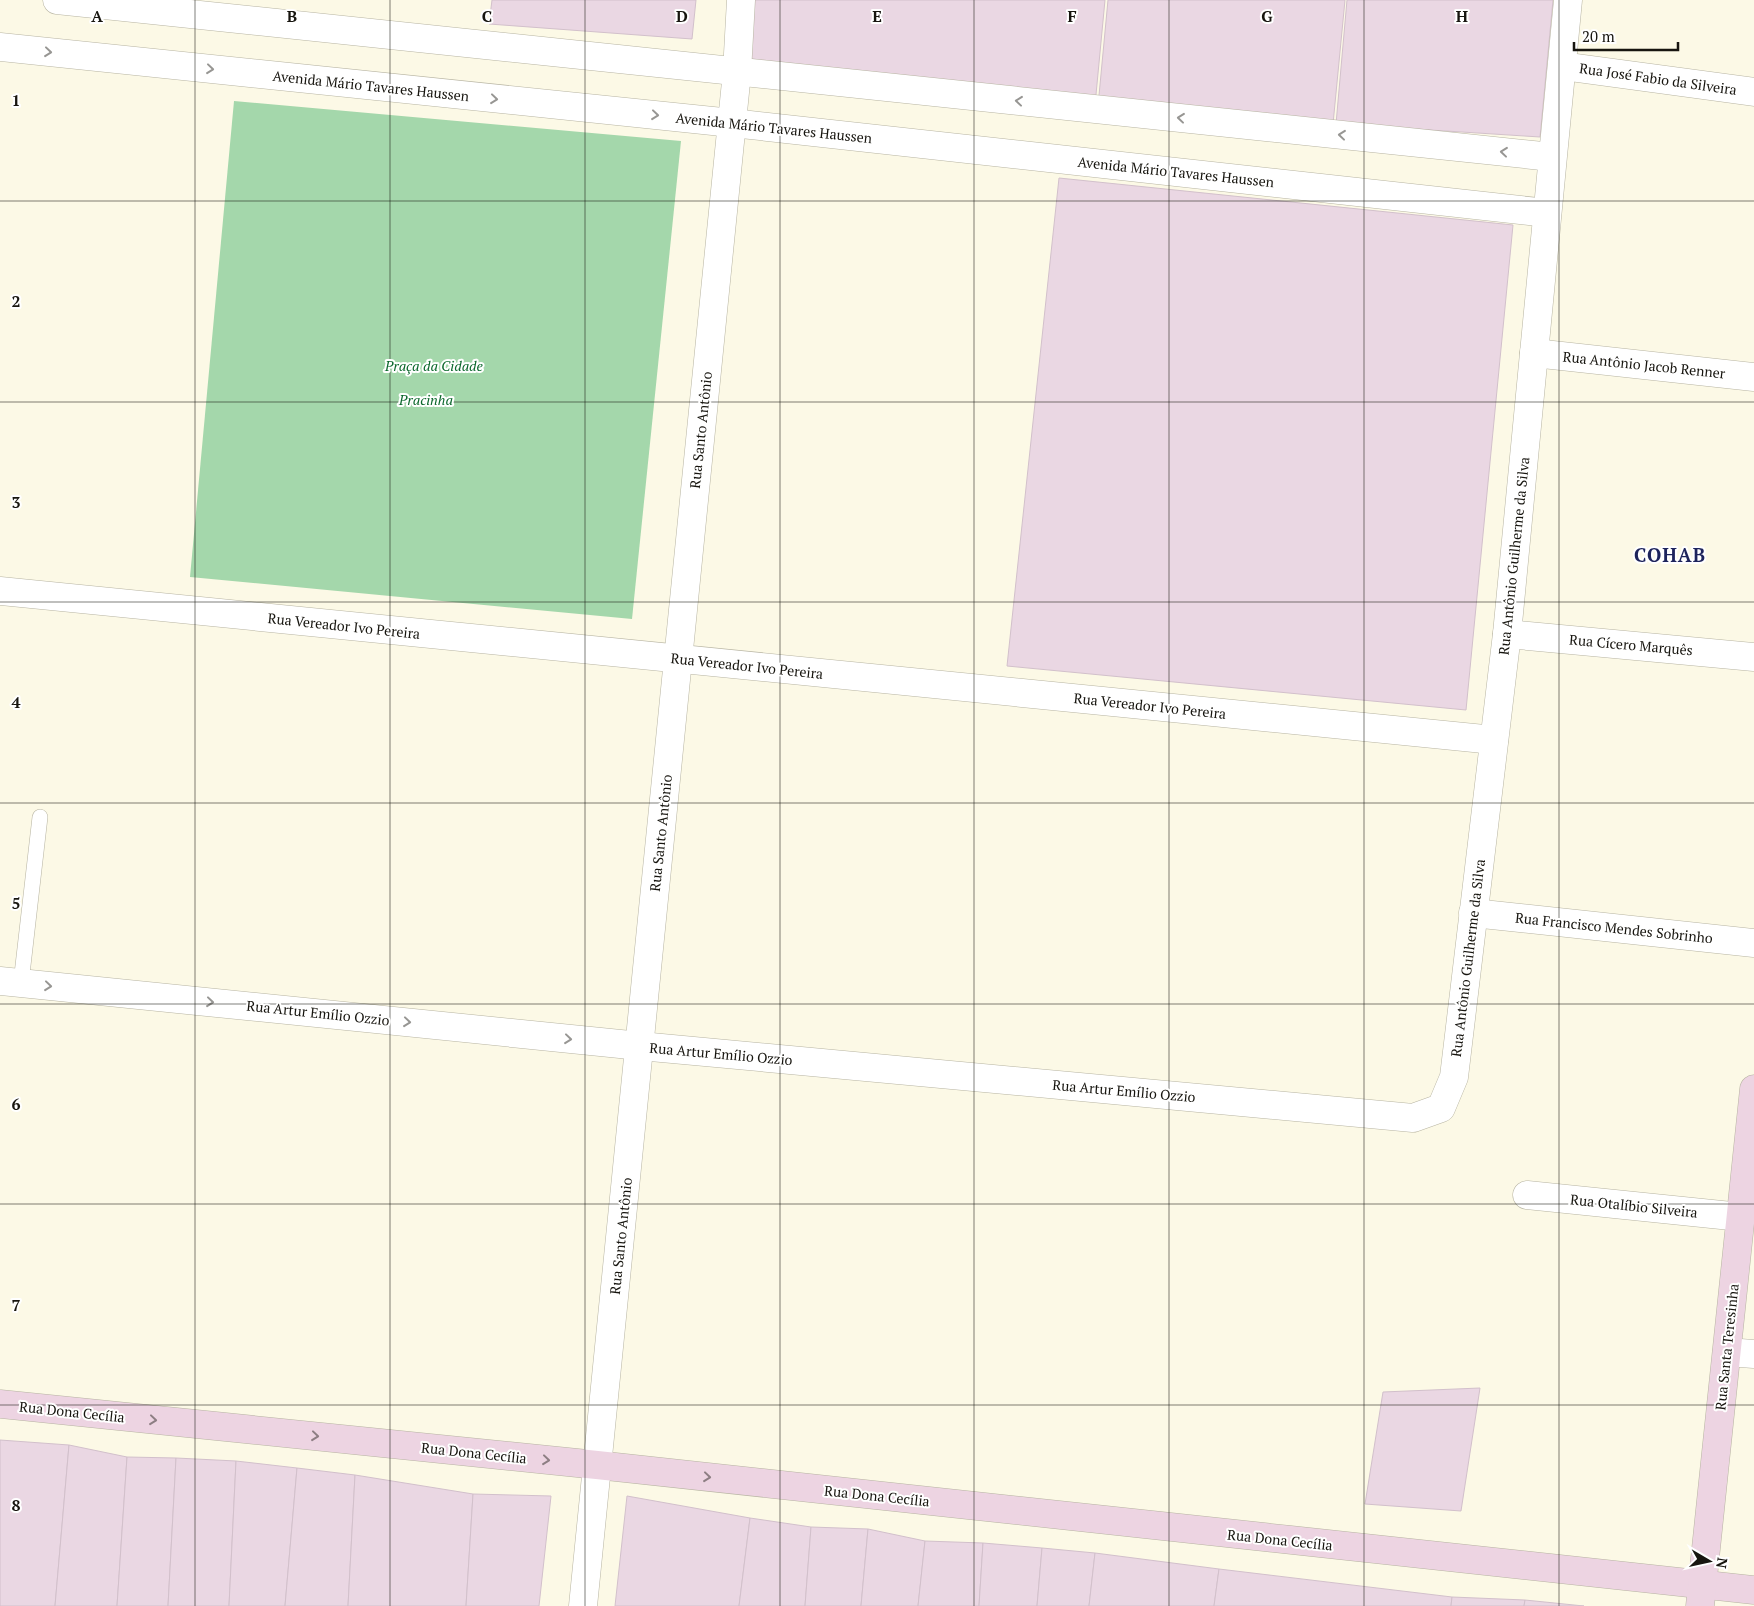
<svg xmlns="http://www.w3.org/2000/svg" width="1754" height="1606" font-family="'PT Serif',serif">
  <rect width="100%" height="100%" fill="#fcf9e6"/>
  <!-- green -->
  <path fill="#a4d7ab" d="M 234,101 L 681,141 L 632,619 L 190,577 Z"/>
  <!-- building -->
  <g fill="#ead7e3" stroke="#d2c0cb">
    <path d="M 492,0 L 696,0 L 692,39 L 489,24 Z"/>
    <path d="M 752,0 L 1105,0 L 1095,105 L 745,63 Z"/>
    <path d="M 1108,0 L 1345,0 L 1333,124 L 1098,106 Z"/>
    <path d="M 1347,0 L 1553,0 L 1540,137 L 1336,124 Z"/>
    <path d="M 1059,178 L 1513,225 L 1466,710 L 1007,666 Z"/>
    <path d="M 1480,1388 L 1461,1511 L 1365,1504 L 1383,1392 Z"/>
    <path d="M 0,1440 L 69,1445 L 55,1606 L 0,1606 Z"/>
    <path d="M 69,1445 L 127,1457 L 117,1606 L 55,1606 Z"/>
    <path d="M 127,1457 L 176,1458 L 168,1606 L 117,1606 Z"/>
    <path d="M 176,1458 L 236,1461 L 229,1606 L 168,1606 Z"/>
    <path d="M 236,1461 L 297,1468 L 285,1606 L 229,1606 Z"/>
    <path d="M 297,1468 L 355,1475 L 348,1606 L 285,1606 Z"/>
    <path d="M 355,1475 L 473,1494 L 466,1606 L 348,1606 Z"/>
    <path d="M 473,1494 L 551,1496 L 539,1606 L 466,1606 Z"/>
    <path d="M 627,1496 L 750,1518 L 739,1606 L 615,1606 Z"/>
    <path d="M 750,1518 L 811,1527 L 805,1606 L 739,1606 Z"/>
    <path d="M 811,1527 L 868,1529 L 861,1606 L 805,1606 Z"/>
    <path d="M 868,1529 L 925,1541 L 918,1606 L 861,1606 Z"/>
    <path d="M 925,1541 L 983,1543 L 979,1606 L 918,1606 Z"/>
    <path d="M 983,1543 L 1042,1548 L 1037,1606 L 979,1606 Z"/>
    <path d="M 1042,1548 L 1095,1553 L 1089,1606 L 1037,1606 Z"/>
    <path d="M 1095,1553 L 1219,1569 L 1214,1606 L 1089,1606 Z"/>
    <path d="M 1219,1569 L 1452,1597 L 1451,1606 L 1214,1606 Z"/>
    <path d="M 1452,1597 L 1525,1600 L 1524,1606 L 1451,1606 Z"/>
    <path d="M 1525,1600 L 1584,1606 L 1524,1606 Z"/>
  </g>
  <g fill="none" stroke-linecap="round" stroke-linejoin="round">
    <!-- lane casing -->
    <g stroke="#b7b4a2" stroke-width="16">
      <path id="lane" d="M 21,983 L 40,817"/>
    </g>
    <!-- street casing -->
    <g stroke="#b7b4a2" stroke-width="29">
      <g id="street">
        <path d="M 57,0 L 1552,157"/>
        <path d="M 0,47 L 732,123 L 1547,213"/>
        <path d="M 1562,66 L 1754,92"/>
        <path d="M 1534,353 L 1754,377"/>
        <path d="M 0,591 L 1494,740"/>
        <path d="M 1507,634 L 1754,657"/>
        <path d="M 1473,913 L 1754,943"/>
        <path d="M 0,981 L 640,1046 L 1413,1118 L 1441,1108 L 1454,1077 L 1507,634 L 1568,0"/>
        <path d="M 1527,1195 L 1741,1217"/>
        <path d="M 1727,1352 L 1754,1354"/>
        <path d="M 583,1606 L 737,72 L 741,0"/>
      </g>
    </g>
    <!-- secondary casing -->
    <g stroke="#b7b4a2" stroke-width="29">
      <g id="secondary">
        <path d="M 0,1404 L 597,1465 L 1754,1590"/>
        <path d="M 1700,1606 L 1754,1089"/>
      </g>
    </g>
    <!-- lane -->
    <use href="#lane" stroke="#fff" stroke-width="15"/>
    <!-- street -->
    <use href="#street" stroke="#fff" stroke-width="28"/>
    <!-- secondary -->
    <use href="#secondary" stroke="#edd4e2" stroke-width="28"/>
  </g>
  <!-- one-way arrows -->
  <defs><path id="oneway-chevron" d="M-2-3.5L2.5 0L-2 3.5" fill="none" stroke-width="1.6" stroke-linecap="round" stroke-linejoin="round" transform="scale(1.25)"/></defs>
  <g stroke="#979693">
    <use href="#oneway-chevron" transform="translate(48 52) rotate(6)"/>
    <use href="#oneway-chevron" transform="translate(210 69) rotate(6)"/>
    <use href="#oneway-chevron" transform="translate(494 99) rotate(6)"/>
    <use href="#oneway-chevron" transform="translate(1019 101) rotate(-174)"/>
    <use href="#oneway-chevron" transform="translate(655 115) rotate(6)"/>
    <use href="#oneway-chevron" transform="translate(1181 118) rotate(-174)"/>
    <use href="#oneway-chevron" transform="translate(1342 135) rotate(-174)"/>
    <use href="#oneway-chevron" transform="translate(1504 152) rotate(-174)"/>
    <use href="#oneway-chevron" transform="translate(48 986) rotate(6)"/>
    <use href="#oneway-chevron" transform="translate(210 1002) rotate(6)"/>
    <use href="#oneway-chevron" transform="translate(407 1022) rotate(6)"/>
    <use href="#oneway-chevron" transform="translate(568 1039) rotate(6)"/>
  </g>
  <g stroke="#8d7e83">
    <use href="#oneway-chevron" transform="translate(153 1420) rotate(6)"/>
    <use href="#oneway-chevron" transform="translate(315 1436) rotate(6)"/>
    <use href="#oneway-chevron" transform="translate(546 1460) rotate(6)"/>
    <use href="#oneway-chevron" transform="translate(707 1477) rotate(6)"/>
  </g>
  <!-- grid -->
  <path fill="none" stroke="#17150f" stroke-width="1" stroke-opacity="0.55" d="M 195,0 L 195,1606M 390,0 L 390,1606M 585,0 L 585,1606M 780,0 L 780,1606M 974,0 L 974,1606M 1169,0 L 1169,1606M 1364,0 L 1364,1606M 1559,0 L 1559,1606M 0,201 L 1754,201M 0,402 L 1754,402M 0,602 L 1754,602M 0,803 L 1754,803M 0,1004 L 1754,1004M 0,1204 L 1754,1204M 0,1405 L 1754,1405"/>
  <g text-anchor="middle" stroke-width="4" stroke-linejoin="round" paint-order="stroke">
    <!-- street labels -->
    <g font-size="14" fill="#17150f" stroke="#fff">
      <text transform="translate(1658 79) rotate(8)" y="5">Rua José Fabio da Silveira</text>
      <text transform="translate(371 86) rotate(6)" y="5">Avenida Mário Tavares Haussen</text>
      <text transform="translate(774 128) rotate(6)" y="5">Avenida Mário Tavares Haussen</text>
      <text transform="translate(1176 172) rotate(6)" y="5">Avenida Mário Tavares Haussen</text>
      <text transform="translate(1644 365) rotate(6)" y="5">Rua Antônio Jacob Renner</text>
      <text transform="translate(701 430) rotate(-84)" y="5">Rua Santo Antônio</text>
      <text transform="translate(1514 556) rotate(-84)" y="5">Rua Antônio Guilherme da Silva</text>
      <text transform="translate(344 626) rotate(6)" y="5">Rua Vereador Ivo Pereira</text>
      <text transform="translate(1631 645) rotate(5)" y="5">Rua Cícero Marquês</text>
      <text transform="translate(747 666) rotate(6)" y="5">Rua Vereador Ivo Pereira</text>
      <text transform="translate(1150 706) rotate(6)" y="5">Rua Vereador Ivo Pereira</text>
      <text transform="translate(661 833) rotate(-84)" y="5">Rua Santo Antônio</text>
      <text transform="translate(1614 928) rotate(6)" y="5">Rua Francisco Mendes Sobrinho</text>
      <text transform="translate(1468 958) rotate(-83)" y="5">Rua Antônio Guilherme da Silva</text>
      <text transform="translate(318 1013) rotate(6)" y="5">Rua Artur Emílio Ozzio</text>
      <text transform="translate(721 1054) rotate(5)" y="5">Rua Artur Emílio Ozzio</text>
      <text transform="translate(1124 1091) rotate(5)" y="5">Rua Artur Emílio Ozzio</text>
      <text transform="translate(1634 1206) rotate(6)" y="5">Rua Otalíbio Silveira</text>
      <text transform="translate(621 1236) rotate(-84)" y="5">Rua Santo Antônio</text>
      <text transform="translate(1727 1347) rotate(-84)" y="5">Rua Santa Teresinha</text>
      <text transform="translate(72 1412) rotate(6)" y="5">Rua Dona Cecília</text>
      <text transform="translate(474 1453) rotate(6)" y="5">Rua Dona Cecília</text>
      <text transform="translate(877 1496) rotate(6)" y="5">Rua Dona Cecília</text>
      <text transform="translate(1280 1540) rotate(6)" y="5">Rua Dona Cecília</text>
    </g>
    <!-- park labels -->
    <g font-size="14" font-style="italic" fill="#0a672b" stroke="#fff">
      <text x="434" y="371">Praça da Cidade</text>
      <text x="426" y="405">Pracinha</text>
    </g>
    <!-- district labels -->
    <g font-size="19" font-weight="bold" letter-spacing="1" fill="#1d235b" stroke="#fff">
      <text x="1670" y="562">COHAB</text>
    </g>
  </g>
  <g font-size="16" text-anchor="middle" font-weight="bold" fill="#17150f" stroke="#fff" stroke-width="4" stroke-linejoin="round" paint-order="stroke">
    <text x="97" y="22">A</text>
    <text x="292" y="22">B</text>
    <text x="487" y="22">C</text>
    <text x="682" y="22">D</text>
    <text x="877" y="22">E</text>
    <text x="1072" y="22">F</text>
    <text x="1267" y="22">G</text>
    <text x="1462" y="22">H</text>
    <text x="16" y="106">1</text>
    <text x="16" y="307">2</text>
    <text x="16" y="508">3</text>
    <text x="16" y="708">4</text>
    <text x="16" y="909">5</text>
    <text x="16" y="1110">6</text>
    <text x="16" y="1311">7</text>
    <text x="16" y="1511">8</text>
  </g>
  <!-- north arrow -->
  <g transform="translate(1709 1561) rotate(99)" stroke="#ffffff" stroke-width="4" paint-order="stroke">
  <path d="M0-4L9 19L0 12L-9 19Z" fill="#17150f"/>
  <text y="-8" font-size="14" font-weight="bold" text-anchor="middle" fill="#17150f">N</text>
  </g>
  <!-- scale -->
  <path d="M1574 42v8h104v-8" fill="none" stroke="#17150f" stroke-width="2.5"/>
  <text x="1582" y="42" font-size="15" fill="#17150f" stroke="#ffffff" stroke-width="4" paint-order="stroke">20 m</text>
</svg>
